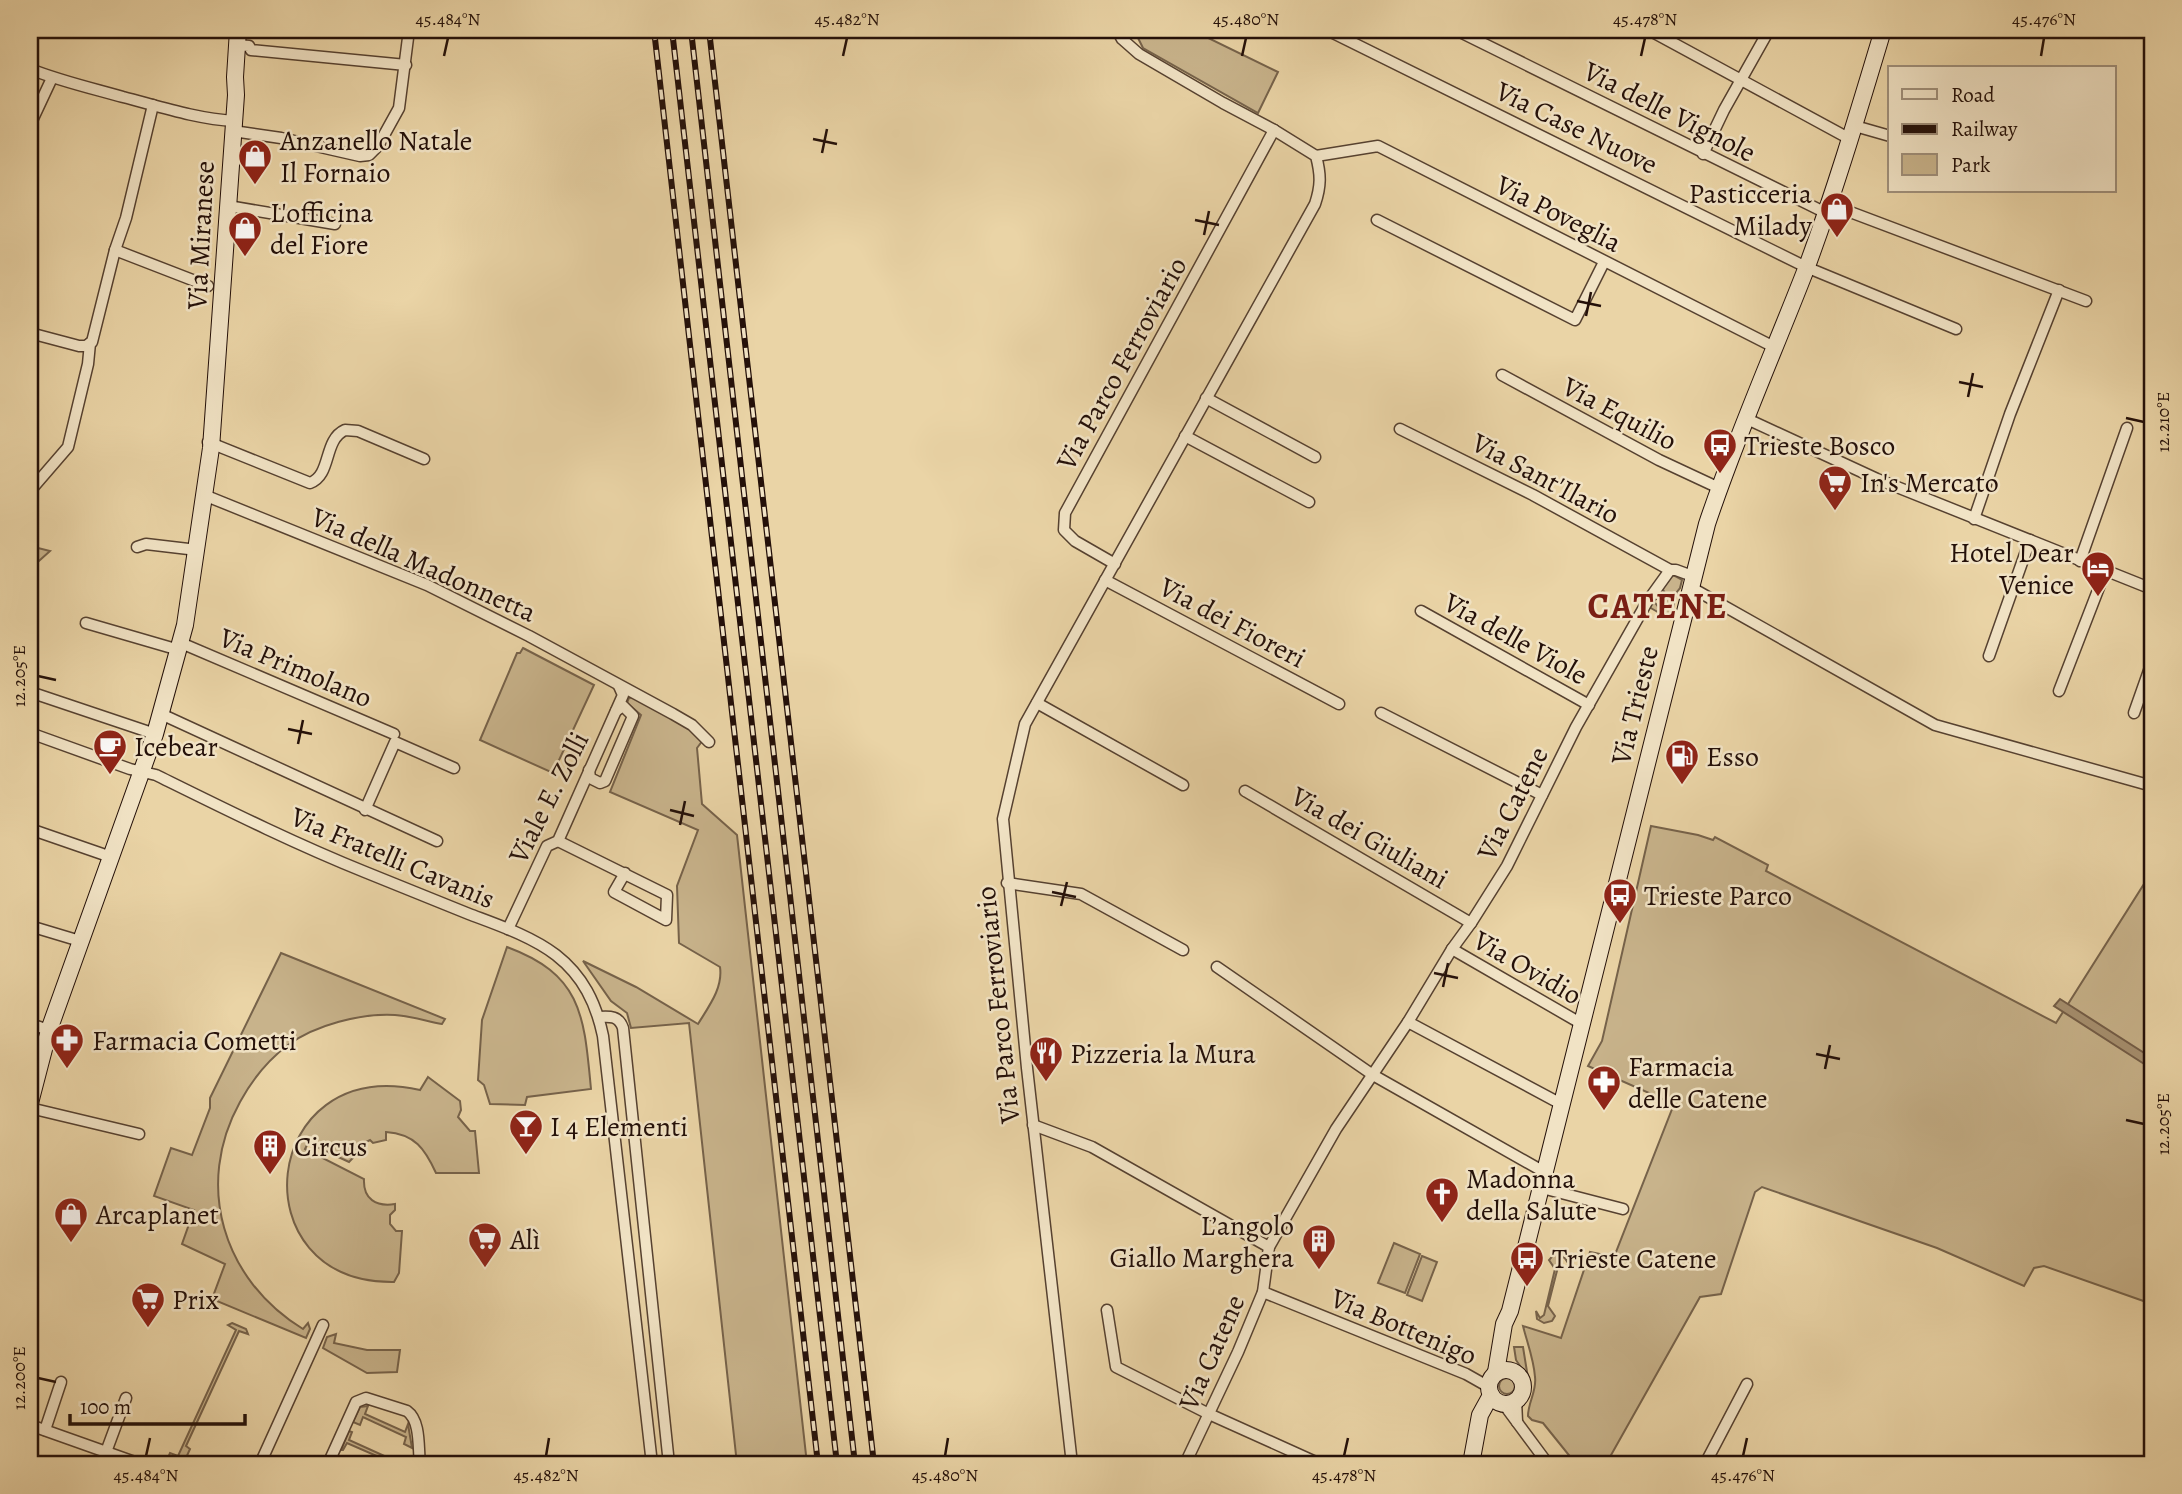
<svg xmlns="http://www.w3.org/2000/svg" width="2182" height="1494" font-family="Alegreya,serif">
  <rect width="100%" height="100%" fill="#ead4a6"/>
  <filter id="stains"><feTurbulence type="fractalNoise" baseFrequency=".00286" numOctaves="4"/><feColorMatrix values="0 0 0 0 .2 0 0 0 0 .09 0 0 0 0 .02 0 0 0 .5 -.17"/></filter>
  <radialGradient id="worn" r=".72"><stop offset=".6" stop-color="#630" stop-opacity="0"/><stop offset="1" stop-color="#630" stop-opacity=".3"/></radialGradient>
  <!-- green -->
  <g fill="#c8b38b" stroke="#76624a" stroke-width="2">
    <path d="M 1134,30 L 1192,30 L 1278,72 L 1258,113 L 1143,48 Z"/>
    <path d="M 30,546 L 50,551 L 30,569 Z"/>
    <path d="M 1673,575 L 1682,580 L 1680,588 L 1677,592 L 1670,619 L 1649,607 L 1653,600 L 1659,608 L 1666,595 L 1661,586 Z"/>
    <path d="M 523,648 L 594,685 L 553,773 L 480,740 L 517,653 L 520,653 Z"/>
    <path d="M 634,697 L 690,727 L 703,740 L 697,748 L 702,804 L 737,835 L 807,1464 L 737,1464 L 689,1023 L 631,1028 L 627,1013 L 611,1001 L 583,961 L 636,987 L 698,1024 C 709,1006 723,988 720,967 L 679,943 L 677,886 L 698,830 L 610,792 L 641,715 L 627,703 L 629,698 Z"/>
    <path d="M 1651,826 L 1698,835 L 1713,840 L 1715,837 L 1768,865 L 1766,871 L 2056,1023 L 2144,884 L 2152,877 L 2152,1304 L 2044,1266 L 2034,1268 L 2024,1286 L 1937,1248 L 1762,1187 L 1755,1192 L 1721,1294 L 1700,1297 L 1606,1464 L 1576,1464 L 1543,1423 L 1532,1420 L 1528,1416 C 1528,1402 1537,1391 1535,1377 C 1534,1360 1527,1342 1523,1326 L 1561,1338 L 1590,1252 L 1614,1257 L 1674,1104 L 1588,1066 L 1602,1041 Z"/>
    <path d="M 507,947 C 583,975 584,1017 591,1089 L 527,1097 L 525,1105 L 490,1104 L 484,1085 L 478,1080 L 482,1020 Z"/>
    <path d="M 281,953 L 445,1019 L 442,1024 C 426,1021 411,1016 395,1015 C 361,1013 315,1025 288,1045 C 268,1060 252,1080 240,1102 C 194,1185 223,1280 303,1329 L 308,1323 L 310,1329 L 306,1338 L 212,1299 L 225,1264 L 182,1244 L 194,1210 L 154,1196 L 171,1148 L 192,1155 L 210,1108 L 210,1098 Z"/>
    <path d="M 428,1077 L 460,1101 L 461,1110 L 458,1117 L 470,1131 L 475,1131 L 479,1173 L 436,1173 C 425,1149 415,1134 386,1132 L 386,1140 L 373,1143 L 370,1140 L 364,1143 L 364,1146 L 349,1162 L 308,1143 L 305,1149 L 364,1179 C 363,1199 376,1207 395,1204 L 395,1210 L 390,1215 L 390,1224 L 396,1231 L 402,1231 L 399,1273 L 394,1282 C 237,1284 259,1054 420,1090 Z"/>
    <path d="M 1394,1243 L 1420,1254 L 1405,1293 L 1378,1283 Z"/>
    <path d="M 1556,1252 L 1564,1253 L 1568,1263 L 1564,1257 L 1560,1259 L 1548,1306 L 1555,1316 L 1552,1321 L 1544,1323 L 1537,1319 L 1536,1311 L 1540,1318 L 1544,1315 L 1555,1269 L 1549,1260 Z"/>
    <path d="M 1422,1256 L 1437,1262 L 1422,1301 L 1407,1295 Z"/>
    <path d="M 232,1323 L 246,1329 L 248,1334 L 239,1331 L 186,1446 L 190,1449 L 185,1460 L 189,1462 L 188,1464 L 176,1464 L 167,1460 L 170,1453 L 178,1456 L 236,1330 L 228,1325 Z"/>
    <path d="M 336,1334 L 334,1343 L 367,1350 L 400,1350 L 397,1372 L 367,1373 L 323,1348 L 327,1337 Z"/>
    <path d="M 1514,1347 L 1523,1347 L 1528,1378 L 1516,1360 Z"/>
    <circle cx="1507" cy="1386" r="8"/>
    <path d="M 368,1406 L 365,1414 L 405,1432 L 408,1424 L 412,1448 L 404,1444 L 406,1437 L 363,1417 L 360,1425 L 353,1422 L 360,1407 Z"/>
    <path d="M 349,1431 L 352,1432 L 349,1440 L 402,1464 L 395,1464 L 347,1443 L 343,1450 L 341,1450 Z"/>
  </g>
  <!-- water -->
  <path fill="#a79171" stroke="#735d47" stroke-width="2" d="M 2060,999 L 2152,1058 L 2152,1069 L 2054,1006 Z"/>
  <g fill="none" stroke-linecap="round" stroke-linejoin="round">
    <!-- street casing -->
    <g stroke="#564130" stroke-width="13">
      <g id="street">
        <path d="M 1327,30 L 1806,267 L 1956,329"/>
        <path d="M 1456,30 L 1826,213"/>
        <path d="M 1649,30 L 1850,139"/>
        <path d="M 237,45 L 249,46 L 251,50 L 406,65"/>
        <path d="M 30,69 C 60,81 91,88 123,97 C 158,106 197,119 234,121"/>
        <path d="M 30,125 L 52,78"/>
        <path d="M 1855,126 L 1890,136"/>
        <path d="M 233,131 L 281,138 L 360,156 L 369,155 L 378,146 L 399,108 L 409,30"/>
        <path d="M 1703,154 L 1724,110 L 1769,30"/>
        <path d="M 1316,156 L 1378,146 L 1776,348"/>
        <path d="M 1829,204 L 2086,301"/>
        <path d="M 228,206 L 335,224"/>
        <path d="M 1377,220 L 1575,320 L 1604,262"/>
        <path d="M 115,250 L 208,286"/>
        <path d="M 30,333 L 79,346 L 86,346 L 92,342 L 115,250 L 126,218 L 153,105"/>
        <path d="M 1502,375 L 1659,460 L 1719,488"/>
        <path d="M 1206,398 L 1315,457"/>
        <path d="M 1745,418 L 1877,479 L 2152,589"/>
        <path d="M 1400,429 L 1533,495 L 1670,570 L 1676,570 L 1695,577"/>
        <path d="M 1185,436 L 1309,502"/>
        <path d="M 208,442 L 310,483 C 332,475 323,440 345,430 L 358,431 L 424,459"/>
        <path d="M 30,491 L 68,447 L 88,364 L 90,343"/>
        <path d="M 204,495 L 427,585 L 529,636 L 673,714 L 692,725 L 709,742"/>
        <path d="M 1974,519 L 2010,414 L 2059,290"/>
        <path d="M 137,547 L 146,544 L 197,550"/>
        <path d="M 2080,561 L 2127,428"/>
        <path d="M 1115,564 L 1075,541 L 1064,530 L 1065,513 L 1274,130"/>
        <path d="M 1105,580 L 1339,704"/>
        <path d="M 1692,588 L 1935,725 L 2152,786"/>
        <path d="M 1421,611 L 1589,705"/>
        <path d="M 86,623 L 179,650"/>
        <path d="M 181,643 L 394,734"/>
        <path d="M 1989,656 L 2030,540"/>
        <path d="M 2059,691 L 2105,572"/>
        <path d="M 30,692 L 155,734"/>
        <path d="M 1037,703 L 1183,785"/>
        <path d="M 1381,713 L 1542,795"/>
        <path d="M 2134,713 L 2152,662"/>
        <path d="M 161,714 L 437,841"/>
        <path d="M 30,733 L 130,769 L 156,775 C 225,809 293,843 365,872 C 400,886 434,900 469,914 C 498,925 531,936 556,955 C 583,976 596,1003 603,1036 L 652,1464"/>
        <path d="M 589,770 L 590,778 L 600,783 L 605,781 L 633,716 L 623,706 L 616,711"/>
        <path d="M 1245,791 L 1471,923"/>
        <path d="M 365,810 L 395,742 L 454,768"/>
        <path d="M 30,829 L 111,857"/>
        <path d="M 558,841 L 667,895 L 666,920 L 614,892 L 625,873"/>
        <path d="M 1007,883 L 1081,894 L 1183,950"/>
        <path d="M 30,926 L 80,941"/>
        <path d="M 508,929 L 547,846 L 558,841 L 623,695 L 619,686"/>
        <path d="M 1452,949 L 1582,1024"/>
        <path d="M 1217,967 L 1373,1075 L 1546,1173"/>
        <path d="M 599,1017 C 610,1016 619,1016 623,1028 L 669,1464"/>
        <path d="M 1408,1022 L 1563,1105"/>
        <path d="M 30,1024 L 49,1030"/>
        <path d="M 30,1108 L 139,1134"/>
        <path d="M 1033,1125 L 1092,1147 L 1269,1247"/>
        <path d="M 1542,1188 L 1623,1209"/>
        <path d="M 1263,1292 L 1466,1374 L 1489,1387"/>
        <path d="M 1107,1310 L 1116,1367 L 1209,1414 L 1320,1464"/>
        <path d="M 1516,1400 L 1517,1422"/>
        <path d="M 1506,1404 L 1508,1410 L 1548,1464"/>
        <path d="M 30,1425 L 140,1464"/>
        <path d="M 45,1430 L 61,1382"/>
        <path d="M 106,1452 L 126,1398"/>
        <path d="M 260,1464 L 323,1325"/>
        <path d="M 328,1464 L 356,1402 L 366,1398 L 407,1411 C 421,1421 418,1448 420,1464"/>
        <path d="M 1072,1464 L 1027,1068 L 1003,819 L 1025,724 L 1315,204 C 1321,186 1321,175 1316,156 L 1274,130 L 1223,103 L 1139,54 L 1122,39 L 1117,30"/>
        <path d="M 1185,1464 L 1238,1352 L 1263,1292 L 1269,1247 L 1336,1129 L 1408,1022 L 1452,949 L 1471,923 L 1507,866 L 1576,727 L 1647,602 L 1670,570"/>
        <path d="M 1705,1464 L 1747,1384"/>
      </g>
    </g>
    <!-- secondary casing -->
    <g stroke="#241009" stroke-width="18">
      <g id="secondary">
        <path d="M 30,1103 L 49,1030 L 155,734 L 185,625 L 211,448 L 236,95 L 235,77 L 238,30"/>
        <circle cx="1506" cy="1387" r="17"/>
        <path d="M 1496,1372 L 1504,1324 L 1510,1311 L 1707,524 C 1736,437 1773,354 1806,269 C 1835,191 1859,110 1883,30"/>
        <path d="M 1471,1464 L 1480,1415 L 1491,1395"/>
      </g>
    </g>
    <!-- street -->
    <use href="#street" stroke="#f1e3c5" stroke-width="10"/>
    <!-- secondary -->
    <use href="#secondary" stroke="#f1e3c5" stroke-width="16"/>
    <!-- rail casing -->
    <g stroke="#241009" stroke-width="6">
      <g id="rail">
        <path d="M 654,30 L 818,1464"/>
        <path d="M 672,30 L 837,1464"/>
        <path d="M 691,30 L 855,1464"/>
        <path d="M 709,30 L 874,1464"/>
      </g>
    </g>
    <!-- rail -->
    <use href="#rail" stroke="#f1e3c5" stroke-width="3.5" stroke-dasharray="10" stroke-linecap="butt"/>
  </g>
  <!-- ticks -->
  <path fill="none" stroke="#241009" stroke-width="2.5" d="M 444,56 L 448,38M 843,56 L 847,38M 1242,56 L 1246,38M 1641,56 L 1645,38M 2041,56 L 2044,38M 813,139 L 837,144M 822,153 L 827,129M 1195,220 L 1219,225M 1204,235 L 1209,211M 1577,301 L 1601,306M 1586,316 L 1591,292M 1959,382 L 1983,387M 1968,397 L 1973,373M 2126,418 L 2144,422M 38,676 L 56,680M 288,729 L 312,734M 298,744 L 303,720M 670,810 L 694,816M 680,825 L 685,801M 1052,892 L 1076,897M 1061,906 L 1067,882M 1434,973 L 1458,978M 1443,987 L 1448,963M 1816,1054 L 1840,1059M 1825,1069 L 1830,1045M 2126,1120 L 2144,1124M 38,1378 L 56,1382M 146,1456 L 150,1438M 546,1456 L 549,1438M 945,1456 L 948,1438M 1344,1456 L 1348,1438M 1743,1456 L 1747,1438"/>
  <!-- icons -->
  <defs>
    <g id="shop-pin" transform="scale(1.75)"><path d="M0 17L-7.5 6A9.5 9.5 0 1 1 7.5 6Z" fill="#8f2418" stroke="#f1e3c5"/><path d="M-5-2.5h2.3a2.7 3.5 0 0 1 5.4 0H5L5.5 6h-11ZM-1.5-2.5h3a1.5 2.3 0 0 0-3 0Z" fill="#fff"/></g>
    <g id="bus-pin" transform="scale(1.75)"><path d="M0 17L-7.5 6A9.5 9.5 0 1 1 7.5 6Z" fill="#8f2418" stroke="#f1e3c5"/><path d="M-5-6H5V4H4V6H2V4H-2V6H-4V4H-5ZM-3.5-4V0h7V-4ZM-3.5 1.2v1.5H-2V1.2ZM2 1.2v1.5H3.5V1.2Z" fill="#fff"/></g>
    <g id="supermarket-pin" transform="scale(1.75)"><path d="M0 17L-7.5 6A9.5 9.5 0 1 1 7.5 6Z" fill="#8f2418" stroke="#f1e3c5"/><path d="M-6-5.5h2.5l.6 2H6L4.5 2H-2.5L-4.4-4H-6ZM-1.5 3.2a1.3 1.3 0 1 0 .1 0ZM3 3.2a1.3 1.3 0 1 0 .1 0Z" fill="#fff"/></g>
    <g id="hotel-pin" transform="scale(1.75)"><path d="M0 17L-7.5 6A9.5 9.5 0 1 1 7.5 6Z" fill="#8f2418" stroke="#f1e3c5"/><path d="M-6-4.5h1.5V1H6V5H4.5V3h-9V5H-6ZM-4 0a1.8 1.8 0 1 1 3.6 0ZM.5 0V-2.5h3Q6-2.5 6 0Z" fill="#fff"/></g>
    <g id="cafe-pin" transform="scale(1.75)"><path d="M0 17L-7.5 6A9.5 9.5 0 1 1 7.5 6Z" fill="#8f2418" stroke="#f1e3c5"/><path d="M-5.5-4.5H6V0H3Q3 3.5 0 3.5H-2.5Q-5.5 3.5-5.5 0ZM3-3.2v2h1.7v-2ZM-6 4.5H4V6H-6Z" fill="#fff"/></g>
    <g id="fuel-pin" transform="scale(1.75)"><path d="M0 17L-7.5 6A9.5 9.5 0 1 1 7.5 6Z" fill="#8f2418" stroke="#f1e3c5"/><path d="M-5.5-6h7V0h2V4h1.3V-2.5L3-4.5l.8-.8L6-3V5H2.5V1h-1V6h-7ZM-4.2-4.7v3.2H.2V-4.7Z" fill="#fff"/></g>
    <g id="pharmacy-pin" transform="scale(1.75)"><path d="M0 17L-7.5 6A9.5 9.5 0 1 1 7.5 6Z" fill="#8f2418" stroke="#f1e3c5"/><path d="M-2-6h4v4h4v4h-4v4h-4v-4h-4v-4h4Z" fill="#fff"/></g>
    <g id="restaurant-pin" transform="scale(1.75)"><path d="M0 17L-7.5 6A9.5 9.5 0 1 1 7.5 6Z" fill="#8f2418" stroke="#f1e3c5"/><path d="M-5-6h1v4h1v-4h1v4h1v-4h1v5L-1.5 .5V6h-2V.5L-5-1ZM5-6V6H3V1.5H1.5Q1.5-4 5-6Z" fill="#fff"/></g>
    <g id="bar-pin" transform="scale(1.75)"><path d="M0 17L-7.5 6A9.5 9.5 0 1 1 7.5 6Z" fill="#8f2418" stroke="#f1e3c5"/><path d="M-6-5H6L.8 .8V4.5H3.5V6h-7V4.5H-.8V.8Z" fill="#fff"/></g>
    <g id="building-pin" transform="scale(1.75)"><path d="M0 17L-7.5 6A9.5 9.5 0 1 1 7.5 6Z" fill="#8f2418" stroke="#f1e3c5"/><path d="M-4-6H4V6H1V3H-1V6H-4ZM-2.5-4.3h1.7v1.8h-1.7ZM.8-4.3h1.7v1.8H.8ZM-2.5-1h1.7V.8h-1.7ZM.8-1h1.7V.8H.8Z" fill="#fff"/></g>
    <g id="church-pin" transform="scale(1.75)"><path d="M0 17L-7.5 6A9.5 9.5 0 1 1 7.5 6Z" fill="#8f2418" stroke="#f1e3c5"/><path d="M-1.2-6h2.4v3.5h3.3v2.4h-3.3V6h-2.4V-.1h-3.3v-2.4h3.3Z" fill="#fff"/></g>
  </defs>
  <g fill-rule="evenodd">
    <use href="#shop-pin" x="255" y="156"/>
    <use href="#shop-pin" x="1837" y="209"/>
    <use href="#shop-pin" x="245" y="228"/>
    <use href="#bus-pin" x="1720" y="445"/>
    <use href="#supermarket-pin" x="1835" y="482"/>
    <use href="#hotel-pin" x="2098" y="568"/>
    <use href="#cafe-pin" x="110" y="746"/>
    <use href="#fuel-pin" x="1682" y="756"/>
    <use href="#bus-pin" x="1620" y="895"/>
    <use href="#pharmacy-pin" x="67" y="1040"/>
    <use href="#restaurant-pin" x="1046" y="1053"/>
    <use href="#pharmacy-pin" x="1604" y="1082"/>
    <use href="#bar-pin" x="526" y="1126"/>
    <use href="#building-pin" x="270" y="1146"/>
    <use href="#church-pin" x="1442" y="1194"/>
    <use href="#shop-pin" x="71" y="1214"/>
    <use href="#supermarket-pin" x="485" y="1239"/>
    <use href="#building-pin" x="1319" y="1241"/>
    <use href="#bus-pin" x="1527" y="1258"/>
    <use href="#supermarket-pin" x="148" y="1299"/>
  </g>
  <g text-anchor="middle" stroke-width="5" stroke-linejoin="round" paint-order="stroke">
    <!-- street labels -->
    <g font-size="28" fill="#241009" stroke="#f1e3c5">
      <text transform="translate(1670 111) rotate(27)" y="10">Via delle Vignole</text>
      <text transform="translate(1577 127) rotate(26)" y="10">Via Case Nuove</text>
      <text transform="translate(1559 213) rotate(27)" y="10">Via Poveglia</text>
      <text transform="translate(200 235) rotate(-87)" y="10">Via Miranese</text>
      <text transform="translate(1121 363) rotate(-61)" y="10">Via Parco Ferroviario</text>
      <text transform="translate(1620 413) rotate(28)" y="10">Via Equilio</text>
      <text transform="translate(1546 478) rotate(28)" y="10">Via Sant'Ilario</text>
      <text transform="translate(424 564) rotate(24)" y="10">Via della Madonnetta</text>
      <text transform="translate(1233 622) rotate(28)" y="10">Via dei Fioreri</text>
      <text transform="translate(1516 638) rotate(29)" y="10">Via delle Viole</text>
      <text transform="translate(296 667) rotate(23)" y="10">Via Primolano</text>
      <text transform="translate(1634 705) rotate(-76)" y="10">Via Trieste</text>
      <text transform="translate(548 797) rotate(-63)" y="10">Viale E. Zolli</text>
      <text transform="translate(1512 803) rotate(-63)" y="10">Via Catene</text>
      <text transform="translate(1370 837) rotate(30)" y="10">Via dei Giuliani</text>
      <text transform="translate(393 857) rotate(23)" y="10">Via Fratelli Cavanis</text>
      <text transform="translate(1528 967) rotate(30)" y="10">Via Ovidio</text>
      <text transform="translate(997 1005) rotate(-96)" y="10">Via Parco Ferroviario</text>
      <text transform="translate(1404 1326) rotate(23)" y="10">Via Bottenigo</text>
      <text transform="translate(1211 1352) rotate(-66)" y="10">Via Catene</text>
    </g>
    <!-- poi labels -->
    <g font-size="28" fill="#241009" stroke="#f1e3c5" text-anchor="start">
      <text x="280" y="150">Anzanello Natale<tspan x="280" dy="32">Il Fornaio</tspan></text>
      <text x="1812" y="203" text-anchor="end">Pasticceria<tspan x="1812" dy="32">Milady</tspan></text>
      <text x="270" y="222">L'officina<tspan x="270" dy="32">del Fiore</tspan></text>
      <text x="1744" y="455">Trieste Bosco</text>
      <text x="1860" y="492">In's Mercato</text>
      <text x="2074" y="562" text-anchor="end">Hotel Dear<tspan x="2074" dy="32">Venice</tspan></text>
      <text x="134" y="756">Icebear</text>
      <text x="1706" y="766">Esso</text>
      <text x="1644" y="905">Trieste Parco</text>
      <text x="92" y="1050">Farmacia Cometti</text>
      <text x="1070" y="1063">Pizzeria la Mura</text>
      <text x="1628" y="1076">Farmacia<tspan x="1628" dy="32">delle Catene</tspan></text>
      <text x="550" y="1136">I 4 Elementi</text>
      <text x="294" y="1156">Circus</text>
      <text x="1466" y="1188">Madonna<tspan x="1466" dy="32">della Salute</tspan></text>
      <text x="96" y="1224">Arcaplanet</text>
      <text x="1294" y="1235" text-anchor="end">L’angolo<tspan x="1294" dy="32">Giallo Marghera</tspan></text>
      <text x="510" y="1249">Alì</text>
      <text x="1552" y="1268">Trieste Catene</text>
      <text x="172" y="1309">Prix</text>
    </g>
    <!-- district labels -->
    <g font-size="35" font-weight="bold" letter-spacing="2" fill="#7a1f14" stroke="#f1e3c5">
      <text x="1658" y="618">CATENE</text>
    </g>
  </g>
  <!-- margin -->
  <rect width="2182" height="1494" fill="none" stroke="#ead4a6" stroke-width="77"/>
  <!-- legend -->
  <rect x="1888" y="66" width="228" height="126" fill="#f1e3c5" stroke="#9f8f7a" stroke-width="2"/>
  <rect x="1902" y="89" width="35" height="10" fill="#f1e3c5" stroke="#9f8f7a" stroke-width="2"/>
  <text x="1951" y="102" font-size="21" fill="#241009">Road</text>
  <rect x="1902" y="124" width="35" height="10" fill="#241009" stroke="#9f8f7a" stroke-width="2"/>
  <text x="1951" y="136" font-size="21" fill="#241009">Railway</text>
  <rect x="1902" y="154" width="35" height="21" fill="#c8b38b" stroke="#9f8f7a" stroke-width="2"/>
  <text x="1951" y="172" font-size="21" fill="#241009">Park</text>
  <!-- scale -->
  <path d="M70 1414v10h175v-10" fill="none" stroke="#241009" stroke-width="3.5"/>
  <text x="80" y="1414" font-size="21" fill="#241009" stroke="#f1e3c5" stroke-width="5" paint-order="stroke">100 m</text>
  <rect x="38" y="38" width="2106" height="1418" fill="none" stroke="#241009" stroke-width="2.5"/>
  <g font-size="18" text-anchor="middle" fill="#241009">
    <text x="448" y="25">45.484°N</text>
    <text x="847" y="25">45.482°N</text>
    <text x="1246" y="25">45.480°N</text>
    <text x="1645" y="25">45.478°N</text>
    <text x="2044" y="25">45.476°N</text>
    <text transform="translate(2163 422) rotate(-90)" y="6">12.210°E</text>
    <text transform="translate(19 676) rotate(-90)" y="6">12.205°E</text>
    <text transform="translate(2163 1124) rotate(-90)" y="6">12.205°E</text>
    <text transform="translate(19 1378) rotate(-90)" y="6">12.200°E</text>
    <text x="146" y="1481">45.484°N</text>
    <text x="546" y="1481">45.482°N</text>
    <text x="945" y="1481">45.480°N</text>
    <text x="1344" y="1481">45.478°N</text>
    <text x="1743" y="1481">45.476°N</text>
  </g>
  <rect width="100%" height="100%" filter="url(#stains)"/>
  <rect width="100%" height="100%" fill="url(#worn)"/>
</svg>
